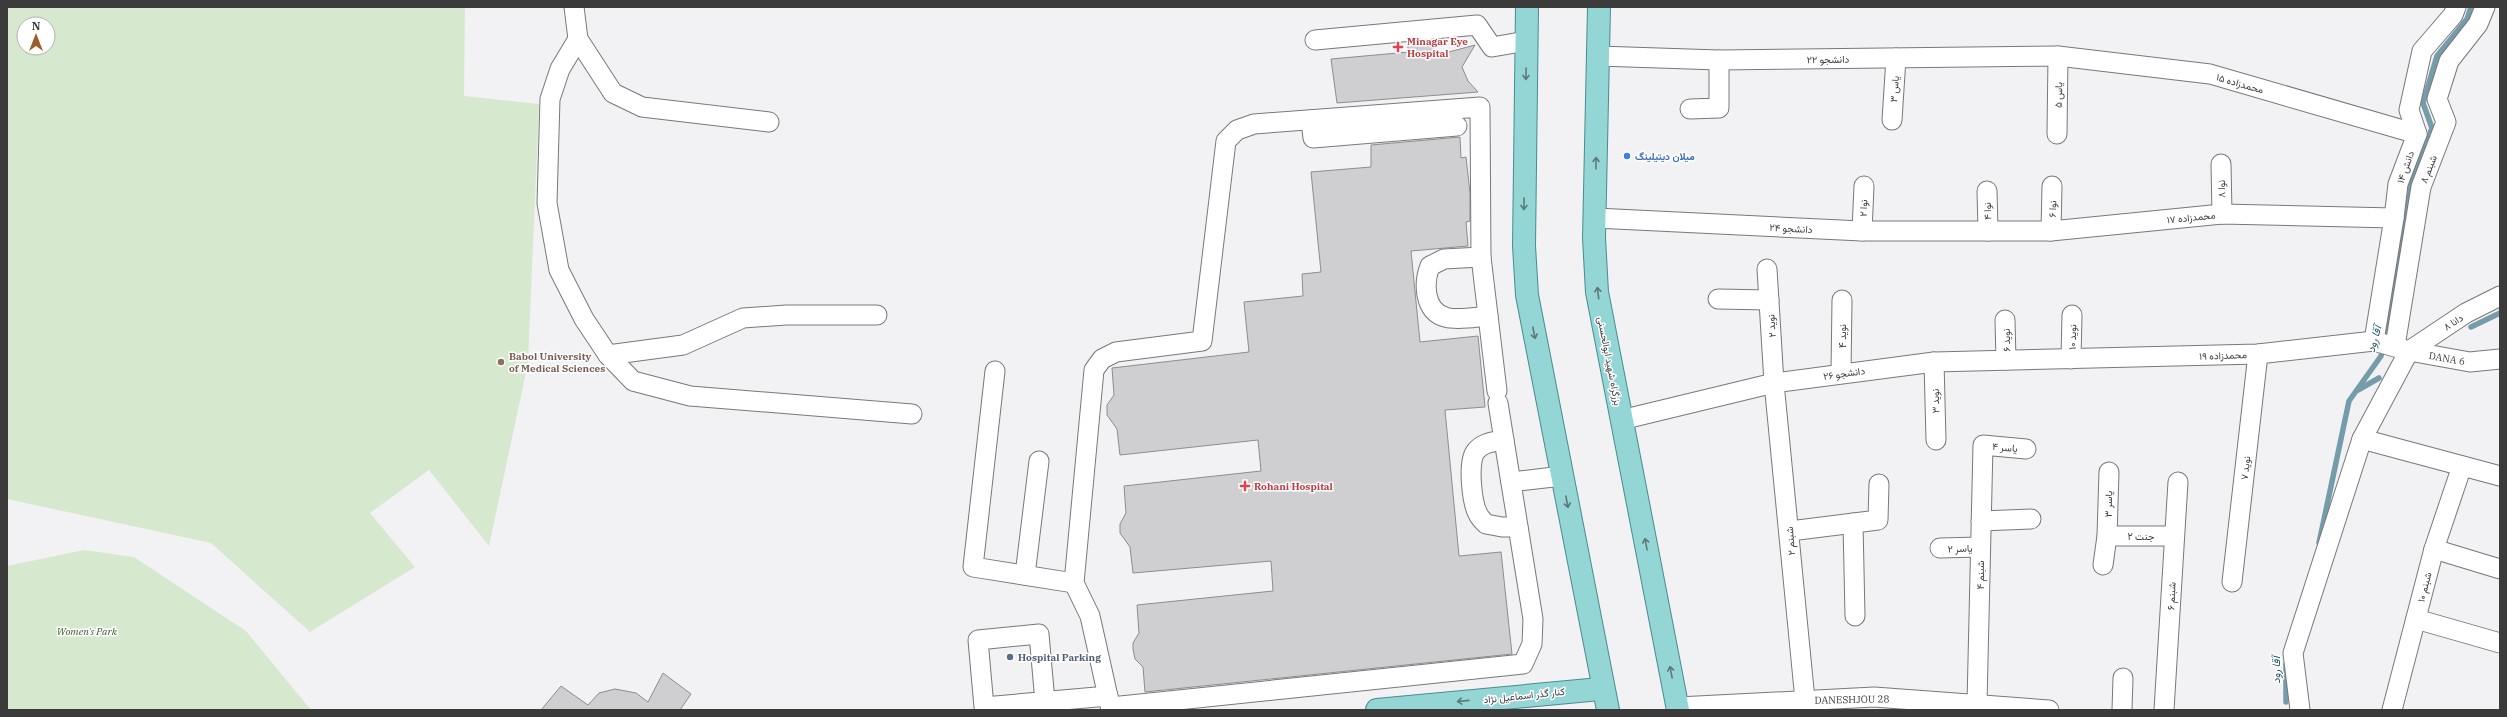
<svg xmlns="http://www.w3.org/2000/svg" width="2507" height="717" font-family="'IBM Plex Serif',Vazirmatn,serif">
  <rect width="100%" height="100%" fill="#f2f2f4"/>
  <!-- green -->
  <g fill="#d6e9cf" fill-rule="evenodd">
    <path d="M 7,7 L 465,7 L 464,96 L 539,104 L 528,363 L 489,546 L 429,470 L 370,513 L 415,567 L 310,632 L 211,543 L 7,499 ZM 24,24 L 48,24 L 48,48 L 24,48 Z"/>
    <path d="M 84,550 L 134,557 L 246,631 L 311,710 L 7,710 L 7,566 Z"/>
  </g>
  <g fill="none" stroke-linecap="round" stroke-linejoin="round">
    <!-- stream -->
    <g stroke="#749da9" stroke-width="5.5">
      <path d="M 2471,327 L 2500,313"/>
      <path d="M 2358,390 L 2379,378"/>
      <path d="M 2319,543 L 2349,401 L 2381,356 L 2388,331 L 2411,186 L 2432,128 L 2423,103 L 2437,56 L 2467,19 L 2471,7"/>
      <path d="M 2286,664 L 2286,702"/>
    </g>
  </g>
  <!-- building -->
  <g fill="#cfcfd2" stroke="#8d8d8f">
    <path d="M 1432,40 L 1434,56 L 1475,45 L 1462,67 L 1468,81 L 1478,92 L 1337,103 L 1331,59 L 1409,52 L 1407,43 Z"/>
    <path d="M 1460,137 L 1461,158 L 1466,157 L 1470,193 L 1470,221 L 1466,222 L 1468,246 L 1411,251 L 1420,342 L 1478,336 L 1485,407 L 1445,410 L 1459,556 L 1501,552 L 1512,654 L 1145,692 L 1143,667 L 1135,659 L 1133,649 L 1133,643 L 1139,633 L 1137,605 L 1273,591 L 1271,561 L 1133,573 L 1130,547 L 1120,533 L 1120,524 L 1126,513 L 1124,486 L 1261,471 L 1258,440 L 1120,455 L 1117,429 L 1107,415 L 1107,405 L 1114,395 L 1112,368 L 1249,352 L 1244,302 L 1303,296 L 1302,274 L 1321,272 L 1311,172 L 1371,167 L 1371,145 Z"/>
    <path d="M 663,673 L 691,694 L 680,710 L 541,710 L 561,686 L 588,705 L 599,693 L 615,689 L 636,693 L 648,702 Z"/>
  </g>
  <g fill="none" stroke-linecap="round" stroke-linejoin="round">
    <!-- minor casing -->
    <g stroke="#78787b" stroke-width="21">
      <g id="minor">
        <path d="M 574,7 L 578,39 L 613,93 L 642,107 L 769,122"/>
        <path d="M 578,39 L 560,69 L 550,99 L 547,203 L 559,270 L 584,319 L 608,355 L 633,381 L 690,396 L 912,414"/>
        <path d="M 1315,40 L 1477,25 L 1492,47 L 1526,41"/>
        <path d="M 1598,56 L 1719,60 L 2058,56 L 2210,74 L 2417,134"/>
        <path d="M 1690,109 L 1719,108 L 1719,60"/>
        <path d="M 1311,120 L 1313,138 L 1457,126"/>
        <path d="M 1892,120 L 1896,58"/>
        <path d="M 2057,134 L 2058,56"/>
        <path d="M 2221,164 L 2222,214"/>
        <path d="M 1987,191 L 1988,231"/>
        <path d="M 1595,218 L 1862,231 L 2051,231 L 2222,214 L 2394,218"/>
        <path d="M 1862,231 L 1864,186"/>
        <path d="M 2051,231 L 2052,186"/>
        <path d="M 1481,257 L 1444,259 L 1430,266 C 1426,276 1425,284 1427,295 C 1433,327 1464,318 1488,316"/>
        <path d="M 1767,269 L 1774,383 L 1805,700"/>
        <path d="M 1718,299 L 1769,300"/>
        <path d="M 2005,320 L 2006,360"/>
        <path d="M 2374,341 L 2394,218 L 2398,184 L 2417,134 L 2409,110 L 2422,51 L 2453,15 L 2456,7"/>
        <path d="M 2395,346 L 2421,187 L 2446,122 L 2437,99 L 2449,61 L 2478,24 L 2485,7"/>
        <path d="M 608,355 L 683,345 L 743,318 L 786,315 L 877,315"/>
        <path d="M 2071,359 L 2072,315"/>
        <path d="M 1934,362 L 1936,440"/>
        <path d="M 995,371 L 973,567 L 1074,583"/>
        <path d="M 1841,373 L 1842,300"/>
        <path d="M 1621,420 L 1774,383 L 1934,362 L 2258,354 L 2374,341 L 2409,351 L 2470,362 L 2500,359"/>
        <path d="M 2362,439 L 2500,476"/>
        <path d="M 1504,440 C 1494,442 1483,442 1476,451 C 1467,461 1472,503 1478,514 C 1480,518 1483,521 1486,524 L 1502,527 L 1518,527"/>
        <path d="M 1511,482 L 1562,476"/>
        <path d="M 1981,521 L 2031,519"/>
        <path d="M 1853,523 L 1855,616"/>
        <path d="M 1790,531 L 1878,520 L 1879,484"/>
        <path d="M 2107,536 L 2174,536"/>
        <path d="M 1940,548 L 1980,547"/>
        <path d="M 2434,549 L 2500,569"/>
        <path d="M 2103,565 L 2107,536 L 2109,472"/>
        <path d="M 1025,575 L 1039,461"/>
        <path d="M 2232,582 L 2258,354"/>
        <path d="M 2416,619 L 2500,643"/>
        <path d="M 1045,702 L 1039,634 L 978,640 L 984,707 L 1108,696"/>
        <path d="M 1977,704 L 1983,445 L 2026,449"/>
        <path d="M 1111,707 L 1523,664 L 1532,644 L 1533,619 L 1498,403"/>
        <path d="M 1678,707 L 1874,697 L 2049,710"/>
        <path d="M 1111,710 L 1090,616 L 1074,583 L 1094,370 L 1102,359 L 1116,352 L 1202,341 L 1226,141 L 1237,130 L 1254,124 L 1480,107 L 1481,257 L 1497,391"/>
        <path d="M 2122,710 L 2123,678"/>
        <path d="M 2164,710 L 2178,482"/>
        <path d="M 2300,710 L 2293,653 L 2362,439 L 2409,351 L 2466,313 L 2500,296"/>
        <path d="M 2392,710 L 2434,549 L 2462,466"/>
      </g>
    </g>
    <!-- major casing -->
    <g stroke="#468d8e" stroke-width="24">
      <g id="major">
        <path d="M 1527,7 L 1524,246 L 1527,295 L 1608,710"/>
        <path d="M 1599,7 L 1594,238 L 1597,292 L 1678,710"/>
        <path d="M 1377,710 L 1600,689"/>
      </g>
    </g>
    <!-- minor -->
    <use href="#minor" stroke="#fff" stroke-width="19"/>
    <!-- major -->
    <use href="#major" stroke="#94d5d6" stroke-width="22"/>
  </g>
  <!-- one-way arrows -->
  <defs><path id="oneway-shaft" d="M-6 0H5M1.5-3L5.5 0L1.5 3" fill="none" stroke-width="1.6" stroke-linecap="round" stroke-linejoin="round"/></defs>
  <g stroke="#5f797a">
    <use href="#oneway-shaft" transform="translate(1526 74) rotate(91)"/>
    <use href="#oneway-shaft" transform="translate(1596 163) rotate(-89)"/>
    <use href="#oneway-shaft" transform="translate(1524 204) rotate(91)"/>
    <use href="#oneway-shaft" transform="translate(1598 293) rotate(-97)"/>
    <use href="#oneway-shaft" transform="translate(1534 333) rotate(79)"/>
    <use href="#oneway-shaft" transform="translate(1567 502) rotate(79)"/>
    <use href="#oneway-shaft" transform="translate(1646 544) rotate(-101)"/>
    <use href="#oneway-shaft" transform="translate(1671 672) rotate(-101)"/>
    <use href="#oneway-shaft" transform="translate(1463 701) rotate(174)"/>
  </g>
  <!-- markers -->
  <g fill="#e0444e" stroke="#fff" stroke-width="1.5">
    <path d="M1396 41h4v4h4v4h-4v4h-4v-4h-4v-4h4z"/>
    <path d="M1243 480h4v4h4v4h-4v4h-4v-4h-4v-4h4z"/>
  </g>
  <circle fill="#3f7fe0" stroke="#fff" stroke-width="1.5" cx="1627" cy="156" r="4"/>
  <circle fill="#8d6e63" stroke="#fff" stroke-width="1.5" cx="501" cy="362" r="4"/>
  <circle fill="#5c6f8a" stroke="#fff" stroke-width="1.5" cx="1010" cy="657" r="4"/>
  <g text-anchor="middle" stroke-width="3" stroke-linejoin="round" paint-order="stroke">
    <!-- health labels -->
    <g font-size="10" font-weight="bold" fill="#be3a42" stroke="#fff" text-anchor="start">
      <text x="1407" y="45">Minagar Eye<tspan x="1407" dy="12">Hospital</tspan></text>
      <text x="1254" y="490">Rohani Hospital</text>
    </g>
    <!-- street labels -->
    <g font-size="10" fill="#3b3b3c" stroke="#fff">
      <text transform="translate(1828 59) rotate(-1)" y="4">دانشجو ۲۲</text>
      <text transform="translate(2240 83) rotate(16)" y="4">محمدزاده ۱۵</text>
      <text transform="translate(1894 89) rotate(-86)" y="4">یاس ۳</text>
      <text transform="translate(2058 95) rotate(-89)" y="4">یاس ۵</text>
      <text transform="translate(2405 167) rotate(-71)" y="4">دانش ۱۴</text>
      <text transform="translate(2428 169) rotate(-69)" y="4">شبنم ۸</text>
      <text transform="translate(2221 189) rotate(-91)" y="4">نوا ۸</text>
      <text transform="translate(1863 208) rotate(-88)" y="4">نوا ۲</text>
      <text transform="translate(2052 209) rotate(-88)" y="4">نوا ۶</text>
      <text transform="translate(1987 211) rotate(-92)" y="4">نوا ۴</text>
      <text transform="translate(2191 217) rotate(-6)" y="4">محمدزاده ۱۷</text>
      <text transform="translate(1791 228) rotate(3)" y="4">دانشجو ۲۴</text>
      <text transform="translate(2453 322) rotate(-33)" y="4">دانا ۸</text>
      <text transform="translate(1771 326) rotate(-94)" y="4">نوید ۲</text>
      <text transform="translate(1842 336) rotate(-90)" y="4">نوید ۴</text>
      <text transform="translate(2072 337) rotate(-89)" y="4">نوید ۱۰</text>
      <text transform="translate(2006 340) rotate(-91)" y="4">نوید ۶</text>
      <text transform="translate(2223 355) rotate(-2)" y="4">محمدزاده ۱۹</text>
      <text transform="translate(2447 358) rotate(10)" y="4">DANA 6</text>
      <text transform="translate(1610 361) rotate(79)" y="4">بزرگراه شهید ابوالحسنی</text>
      <text transform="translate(1844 373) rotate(-8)" y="4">دانشجو ۲۶</text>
      <text transform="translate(1935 401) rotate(-91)" y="4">نوید ۳</text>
      <text transform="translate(2005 447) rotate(5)" y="4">یاسر ۴</text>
      <text transform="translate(2245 468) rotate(-84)" y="4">نوید ۷</text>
      <text transform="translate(2108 504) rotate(-89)" y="4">یاسر ۳</text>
      <text x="2141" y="540">جنت ۲</text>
      <text transform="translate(1790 541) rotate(-95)" y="4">شبنم ۲</text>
      <text transform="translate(1960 548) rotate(-2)" y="4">یاسر ۲</text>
      <text transform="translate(1980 575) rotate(-89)" y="4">شبنم ۴</text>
      <text transform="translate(2424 587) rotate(-76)" y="4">شبنم ۱۰</text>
      <text transform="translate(2171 596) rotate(-87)" y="4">شبنم ۶</text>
      <text transform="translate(1524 695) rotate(-6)" y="4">کنار گذر اسماعیل نژاد</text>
      <text transform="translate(1852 699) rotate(-1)" y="4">DANESHJOU 28</text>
    </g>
    <!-- shop labels -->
    <g font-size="10" font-weight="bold" fill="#366cbe" stroke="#fff" text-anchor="start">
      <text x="1635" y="160">میلان دیتیلینگ</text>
    </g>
    <!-- education labels -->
    <g font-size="10" font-weight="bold" fill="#785e54" stroke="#fff" text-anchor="start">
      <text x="509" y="360">Babol University<tspan x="509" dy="12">of Medical Sciences</tspan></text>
    </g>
    <!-- park labels -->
    <g font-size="10" font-style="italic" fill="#38582c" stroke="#fff">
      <text x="87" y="635">Women's Park</text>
    </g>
    <!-- service labels -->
    <g font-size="10" font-weight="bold" fill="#4e5e75" stroke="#fff" text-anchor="start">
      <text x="1018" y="661">Hospital Parking</text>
    </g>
    <!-- water labels -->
    <g font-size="11" font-style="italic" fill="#1c5564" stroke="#fff">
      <text transform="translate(2374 339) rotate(-74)" y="4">آقا رود</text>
      <text transform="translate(2276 670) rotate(-90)" y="4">آقا رود</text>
    </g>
  </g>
  <!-- border -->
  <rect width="2507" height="717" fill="none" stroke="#3b3b3c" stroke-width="16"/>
  <!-- north arrow -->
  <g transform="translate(36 36)"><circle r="19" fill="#ffffff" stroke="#b1b1b1"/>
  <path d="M0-3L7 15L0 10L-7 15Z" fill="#9f5c2b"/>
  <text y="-6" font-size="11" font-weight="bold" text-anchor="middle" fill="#3b3b3c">N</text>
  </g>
</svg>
